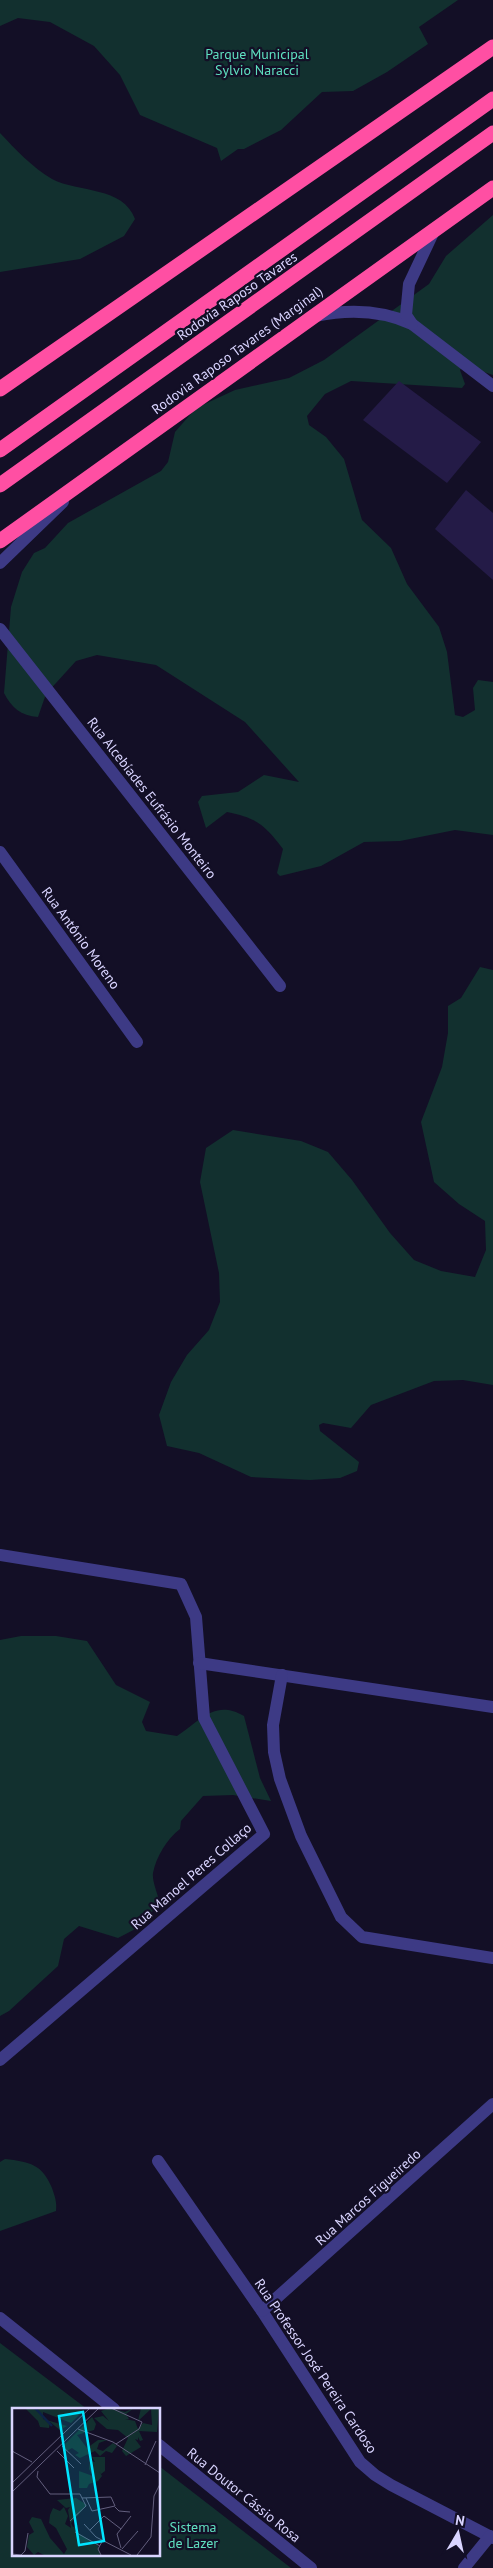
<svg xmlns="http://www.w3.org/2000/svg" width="493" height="2568" font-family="'PT Sans',sans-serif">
  <rect width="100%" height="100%" fill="#130f26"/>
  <!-- green -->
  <g fill="#12302f">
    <path d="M 0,0 L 458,0 L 419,27 L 428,44 L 387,72 L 353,91 L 322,92 L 281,130 L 244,149 L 238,149 L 221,161 L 217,148 L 140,115 L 120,75 L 94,46 L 50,22 L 18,18 L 0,26 Z"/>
    <path d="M 0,133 C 15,149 33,168 52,179 C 79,193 123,186 135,219 L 124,236 L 80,259 L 0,272 Z"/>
    <path d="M 493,215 L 493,375 L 463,365 L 460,370 L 465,384 L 462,388 L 351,381 L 325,394 L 307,416 L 309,425 L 326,437 L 344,459 L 362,520 L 391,548 L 407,584 L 439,627 L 447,652 L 455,715 L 463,717 L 475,710 L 473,688 L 478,680 L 493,682 L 493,835 L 455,830 L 400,841 L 364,842 L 321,866 L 280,876 L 277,873 L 283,849 C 265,825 257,818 227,812 L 206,828 L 198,802 L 202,796 L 238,792 L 264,775 L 299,782 L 245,722 L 156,665 L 97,655 L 76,661 L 46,694 L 38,717 C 21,716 11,707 4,693 L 11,607 L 22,572 L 34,553 L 45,548 L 68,523 L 161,471 L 168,462 L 175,432 L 196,408 L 235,390 L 289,378 L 324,360 L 429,284 L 446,256 Z"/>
    <path d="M 480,967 L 493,970 L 493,1385 L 463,1380 L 434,1381 L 371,1405 L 351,1428 L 323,1423 L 319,1425 L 320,1431 L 359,1462 L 357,1471 L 340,1478 L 310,1480 L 251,1477 L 199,1453 L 167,1446 L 159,1415 L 171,1382 L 187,1355 L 209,1330 L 220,1302 L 219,1273 L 200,1182 L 206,1148 L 233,1130 L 301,1141 L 328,1152 L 352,1180 L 390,1233 L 414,1260 L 441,1271 L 475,1277 L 486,1250 L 485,1221 L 459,1204 L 434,1182 L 421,1122 L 442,1067 L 448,1033 L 448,1006 L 461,998 Z"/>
    <path d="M 21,1636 L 56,1636 L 87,1641 L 116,1685 L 150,1702 L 142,1722 L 146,1731 L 177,1736 C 201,1720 215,1699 244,1716 L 260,1778 L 271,1801 L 233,1795 L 203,1796 L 181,1821 L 180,1829 C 167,1839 156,1857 153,1873 C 152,1881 157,1892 159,1900 L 145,1924 L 118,1938 L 79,1926 L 64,1939 L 58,1966 L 9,2011 L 0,2016 L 0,1640 Z"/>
    <path d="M 5,2159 C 30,2162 42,2164 52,2188 C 55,2197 57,2202 56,2211 L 0,2231 L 0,2162 Z"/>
    <path d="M 0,2343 L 87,2409 L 14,2409 L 14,2554 L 159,2554 L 159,2466 L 291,2568 L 0,2568 Z"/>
  </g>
  <!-- building -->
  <g fill="#241b47">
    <path d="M 399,381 L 481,442 L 447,483 L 363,420 Z"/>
    <path d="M 466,490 L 493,513 L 493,580 L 435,529 Z"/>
  </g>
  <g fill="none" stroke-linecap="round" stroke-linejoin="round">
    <!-- minor -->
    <g stroke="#3d3a85" stroke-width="12">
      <path d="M 316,316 C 349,309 381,310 412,324 L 493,386"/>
      <path d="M 412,324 L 406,315 L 409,284 L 434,231"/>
      <path d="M 0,563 L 63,502"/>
      <path d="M 0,629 L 280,986"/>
      <path d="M 0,852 L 137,1042"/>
      <path d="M 0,1555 L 181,1584 L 196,1617 L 204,1718 L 264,1834 L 0,2060"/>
      <path d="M 199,1663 L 493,1707"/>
      <path d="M 282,1675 L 273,1725 L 274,1752 L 280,1779 L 301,1836 L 341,1917 L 362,1937 L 493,1958"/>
      <path d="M 158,2161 L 262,2311 L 360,2462 L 375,2475 L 391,2485 L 493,2538"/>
      <path d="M 262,2311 L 493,2104"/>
      <path d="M 0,2318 L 114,2409"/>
      <path d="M 159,2445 L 311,2568"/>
      <path d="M 464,2568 L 490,2536"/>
    </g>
    <!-- highway -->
    <g stroke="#ff4fa3" stroke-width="15">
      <path d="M 0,389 L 493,47"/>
      <path d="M 0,450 L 493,99"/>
      <path d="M 0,485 L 493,133"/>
      <path d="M 0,541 L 493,188"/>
    </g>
  </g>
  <g text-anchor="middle" stroke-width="4.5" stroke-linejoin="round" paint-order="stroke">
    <!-- park labels -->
    <g font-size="14" fill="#5fe0c0" stroke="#130f26">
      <text x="257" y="59">Parque Municipal<tspan x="257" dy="16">Sylvio Naracci</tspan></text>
      <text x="193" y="2532">Sistema<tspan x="193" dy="16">de Lazer</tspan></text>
    </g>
    <!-- street labels -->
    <g font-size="14" fill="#d9d4ff" stroke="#130f26">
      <text transform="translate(237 296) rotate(-35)" y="5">Rodovia Raposo Tavares</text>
      <text transform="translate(237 350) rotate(-36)" y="5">Rodovia Raposo Tavares (Marginal)</text>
      <text transform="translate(152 798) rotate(52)" y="5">Rua Alcebíades Eufrásio Monteiro</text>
      <text transform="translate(81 938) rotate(54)" y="5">Rua Antônio Moreno</text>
      <text transform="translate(191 1876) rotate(-41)" y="5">Rua Manoel Peres Collaço</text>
      <text transform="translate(368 2197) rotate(-42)" y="5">Rua Marcos Figueiredo</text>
      <text transform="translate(316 2366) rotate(56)" y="5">Rua Professor José Pereira Cardoso</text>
      <text transform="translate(244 2495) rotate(39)" y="5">Rua Doutor Cássio Rosa</text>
    </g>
  </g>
  <!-- overview -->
  <g transform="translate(12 2408)">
    <rect width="148" height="148" fill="#130f26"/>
    <path d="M 44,0 L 72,2 L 59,15 L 31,4 L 31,11 L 55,18 L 48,22 L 38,14 L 37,20 L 28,19 L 26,13 L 14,1 ZM 98,0 L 113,4 L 122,0 L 114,6 L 117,11 L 113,11 L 123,13 L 126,21 L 131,15 L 140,17 L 139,1 L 126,13 L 129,0 L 147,0 L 145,24 L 127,23 L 131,32 L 128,33 L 126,29 L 126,32 L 123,31 L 129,39 L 114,48 L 110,43 L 116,30 L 106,22 L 95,21 L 82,10 L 91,8 L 97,13 L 89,3 ZM 80,9 L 84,16 L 82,22 L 65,27 L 75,40 L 86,32 L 95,32 L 87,35 L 85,41 L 91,43 L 101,35 L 105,38 L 100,45 L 94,43 L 88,48 L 83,43 L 68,50 L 63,47 L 67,45 L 60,40 L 53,44 L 53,36 ZM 80,49 L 93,49 L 93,63 L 89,66 L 87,63 L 90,68 L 86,73 L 77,76 L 75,80 L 67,80 L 67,63 L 81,68 L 77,61 L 78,53 L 83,54 ZM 64,90 L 75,97 L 59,115 L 61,119 L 66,117 L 63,123 L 86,137 L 88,147 L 32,147 L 26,144 L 22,147 L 15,139 L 17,127 L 22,124 L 17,114 L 20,109 L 29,111 L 38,130 L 52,146 L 55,141 L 44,120 L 37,115 L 38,107 L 41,100 L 48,103 L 52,99 L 56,108 L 53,116 L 59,120 L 56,102 L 58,99 L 54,100 L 45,92 Z" fill="#12302f"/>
    <path fill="none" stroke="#0c2248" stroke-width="2.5" d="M 23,0 L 40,18"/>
    <path fill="none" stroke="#625e7d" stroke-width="1" d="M 99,0 L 130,14 L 127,21 L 104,36M 66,21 L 101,34 L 148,65M 50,38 L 69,56M 0,43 L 20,54M 45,43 L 62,60M 133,57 L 144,33M 26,63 L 25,69 L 38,86 L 68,86 L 74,98 L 58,113M 0,75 L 78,0M 0,84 L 87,0M 70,90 L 99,89 L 103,98 L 80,103 L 74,90M 103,99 L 107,103 L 118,104M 72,116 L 84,129 L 119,147M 78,122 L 92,108 L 109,121M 63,124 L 88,138M 109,140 L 105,126 L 119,108M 110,141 L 126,123M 0,146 L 9,147 L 13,143 L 16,125M 89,147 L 86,141 L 91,132M 125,147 L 139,129 L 142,88 L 148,76"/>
    <path fill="#00e5ff" fill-opacity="0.15" stroke="#00e5ff" stroke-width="2.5" d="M 71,4 L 92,133 L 67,137 L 47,8 Z"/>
    <rect width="148" height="148" fill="none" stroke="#d9d4ff" stroke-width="2.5"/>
  </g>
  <!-- north arrow -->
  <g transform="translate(458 2533) rotate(9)" stroke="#130f26" stroke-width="4" paint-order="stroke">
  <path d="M0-4L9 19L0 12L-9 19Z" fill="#d9d4ff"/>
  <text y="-8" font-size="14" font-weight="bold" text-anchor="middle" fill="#d9d4ff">N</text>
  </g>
</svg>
